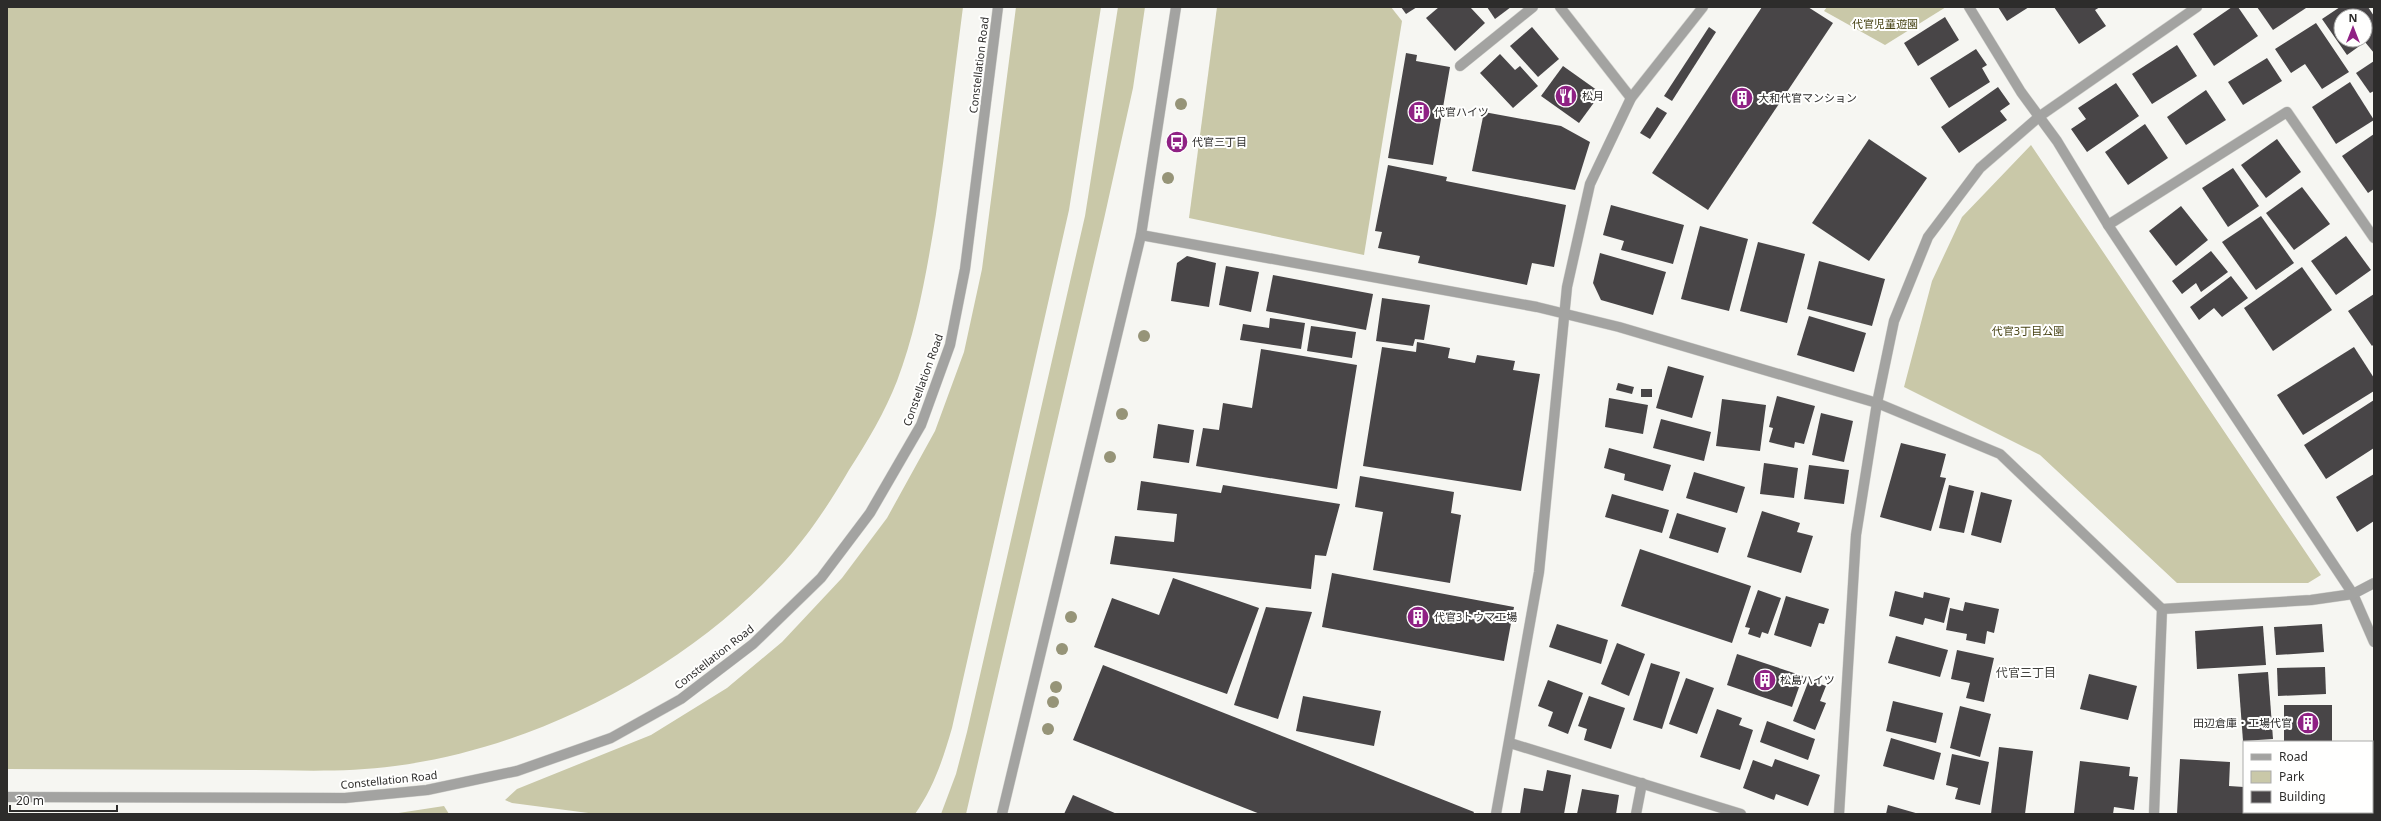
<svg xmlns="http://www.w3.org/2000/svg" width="2381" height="821" font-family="'Noto Sans','Noto Sans JP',sans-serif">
  <rect width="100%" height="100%" fill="#f6f6f2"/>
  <!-- green -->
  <g fill="#c9c8a8">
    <path d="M 7,7 L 963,7 C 954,76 946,145 936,214 C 927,270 917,328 897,381 C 885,412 867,442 849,470 C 832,499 814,527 792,553 C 695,665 541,747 395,766 C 345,773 294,770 244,770 C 165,770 86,769 7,769 Z"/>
    <path d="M 1016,7 L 1101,7 L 1069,210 L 952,728 C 943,759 934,787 915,814 L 596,814 L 512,803 L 505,800 L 517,789 L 651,735 L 727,688 L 782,642 L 842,578 L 887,518 L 935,431 L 964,352 L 982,269 Z"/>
    <path d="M 1118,7 L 1145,7 L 1133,88 L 1104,219 L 966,814 L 941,814 L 956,774 L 967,732 L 1085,216 Z"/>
    <path d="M 1217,7 L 1391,7 L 1402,21 L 1364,255 L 1189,218 Z"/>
    <path d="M 1827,7 L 1946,7 L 1885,45 L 1824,11 Z"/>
    <path d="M 2031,145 L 2321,575 L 2308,583 L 2177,583 L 2040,455 L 1904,387 L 1932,281 L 1962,217 Z"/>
    <path d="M 444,806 L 449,814 L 392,814 Z"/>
  </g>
  <!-- building -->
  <g fill="#484547" fill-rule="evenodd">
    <path d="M 1401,7 L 1417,7 L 1406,14 Z"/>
    <path d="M 1439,7 L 1470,7 L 1485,23 L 1455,51 L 1426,18 Z"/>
    <path d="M 1487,7 L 1511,7 L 1495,19 Z"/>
    <path d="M 1762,7 L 1808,7 L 1833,23 L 1708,210 L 1652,173 Z"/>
    <path d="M 1998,7 L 2029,7 L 2007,21 Z"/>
    <path d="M 2054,7 L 2100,7 L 2095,10 L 2106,26 L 2079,44 Z"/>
    <path d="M 2232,7 L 2238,7 L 2258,36 L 2214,66 L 2193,34 Z"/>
    <path d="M 2257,7 L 2305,7 L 2306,8 L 2273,30 Z"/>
    <path d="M 2340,7 L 2368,7 L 2374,16 L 2374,53 L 2365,42 L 2347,55 L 2322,19 ZM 2341,16 L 2365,16 L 2365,40 L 2341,40 Z"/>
    <path d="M 1945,17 L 1959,40 L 1918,66 L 1904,43 Z"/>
    <path d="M 2316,23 L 2349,72 L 2322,89 L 2305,64 L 2291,73 L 2275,49 Z"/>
    <path d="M 1532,27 L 1559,59 L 1538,77 L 1510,46 Z"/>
    <path d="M 1709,27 L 1716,32 L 1672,101 L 1664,96 Z"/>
    <path d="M 2177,45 L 2197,76 L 2152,104 L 2132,74 Z"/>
    <path d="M 1976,49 L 1987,65 L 1982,68 L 1990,82 L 1949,108 L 1930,78 Z"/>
    <path d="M 1406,53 L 1417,55 L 1416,61 L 1450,67 L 1433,165 L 1388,158 Z"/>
    <path d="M 1500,54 L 1515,70 L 1520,66 L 1538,86 L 1513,108 L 1480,73 Z"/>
    <path d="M 2267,58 L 2282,81 L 2243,105 L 2228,82 Z"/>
    <path d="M 2374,61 L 2374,91 L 2370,93 L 2356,73 Z"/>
    <path d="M 1563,66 L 1601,93 L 1579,123 L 1541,96 Z"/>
    <path d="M 2350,82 L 2374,120 L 2336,144 L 2312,107 Z"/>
    <path d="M 2116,83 L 2139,116 L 2087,152 L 2071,129 L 2086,119 L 2078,108 Z"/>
    <path d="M 1998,87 L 2010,104 L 2000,111 L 2007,120 L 1959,153 L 1941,127 Z"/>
    <path d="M 2206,90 L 2226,120 L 2186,145 L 2167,117 Z"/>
    <path d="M 1657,107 L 1667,113 L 1650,139 L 1640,133 Z"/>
    <path d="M 1484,112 L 1561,126 L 1590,142 L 1575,190 L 1472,171 Z"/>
    <path d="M 2145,124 L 2168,158 L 2128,185 L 2105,152 Z"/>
    <path d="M 2374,134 L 2374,189 L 2368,193 L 2342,156 Z"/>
    <path d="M 1869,139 L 1927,178 L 1869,261 L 1812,223 Z"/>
    <path d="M 2277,139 L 2301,172 L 2266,198 L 2241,165 Z"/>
    <path d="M 1388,165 L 1447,177 L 1446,181 L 1566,205 L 1554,267 L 1532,263 L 1527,285 L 1418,263 L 1420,256 L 1378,248 L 1382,232 L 1375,231 Z"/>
    <path d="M 2233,168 L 2259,206 L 2228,227 L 2202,188 Z"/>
    <path d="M 2302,187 L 2330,224 L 2294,250 L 2266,213 Z"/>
    <path d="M 1611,205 L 1684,225 L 1673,264 L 1621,250 L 1624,241 L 1603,235 Z"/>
    <path d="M 2181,206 L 2208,240 L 2176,266 L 2149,231 Z"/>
    <path d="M 2261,216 L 2294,263 L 2256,290 L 2222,242 Z"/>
    <path d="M 1700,226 L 1748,239 L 1729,311 L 1681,299 Z"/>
    <path d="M 2346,236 L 2371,270 L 2336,295 L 2311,261 Z"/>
    <path d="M 1758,242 L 1805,254 L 1787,323 L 1740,311 Z"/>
    <path d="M 2211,251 L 2228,272 L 2201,292 L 2196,283 L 2182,294 L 2172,281 Z"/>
    <path d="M 1600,253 L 1666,272 L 1653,315 L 1601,300 L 1593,283 Z"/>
    <path d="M 1187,256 L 1216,263 L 1209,307 L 1171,301 L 1177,263 Z"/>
    <path d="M 1819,261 L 1885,279 L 1872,326 L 1807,309 Z"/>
    <path d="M 1226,266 L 1259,272 L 1251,312 L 1219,305 Z"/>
    <path d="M 2302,267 L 2332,310 L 2273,351 L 2244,308 Z"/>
    <path d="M 1273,275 L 1373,294 L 1366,330 L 1266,311 Z"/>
    <path d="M 2231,276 L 2248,298 L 2222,317 L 2214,308 L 2199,320 L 2190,307 Z"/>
    <path d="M 2374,294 L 2374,344 L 2372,346 L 2348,311 Z"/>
    <path d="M 1382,298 L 1430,305 L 1424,340 L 1415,339 L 1413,346 L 1376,341 Z"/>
    <path d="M 1809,316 L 1866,333 L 1854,372 L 1797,355 Z"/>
    <path d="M 1270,318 L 1305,323 L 1301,349 L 1240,340 L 1243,324 L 1269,328 Z"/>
    <path d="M 1311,326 L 1356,332 L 1352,358 L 1307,351 Z"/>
    <path d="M 1417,342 L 1450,348 L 1448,358 L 1475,363 L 1477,355 L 1515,361 L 1513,370 L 1540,374 L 1521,491 L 1363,466 L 1382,347 L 1416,352 Z"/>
    <path d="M 2354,347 L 2374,378 L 2374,391 L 2303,435 L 2277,395 Z"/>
    <path d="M 1261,349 L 1357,365 L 1337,489 L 1196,466 L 1203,428 L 1219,430 L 1223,403 L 1252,408 Z"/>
    <path d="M 1668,366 L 1704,376 L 1692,418 L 1656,408 Z"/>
    <path d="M 1618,383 L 1634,387 L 1632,394 L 1616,390 Z"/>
    <rect x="1641" y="389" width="11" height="8"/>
    <path d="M 1777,396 L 1815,406 L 1804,444 L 1795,442 L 1794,448 L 1769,442 L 1773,428 L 1769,427 Z"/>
    <path d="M 1609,398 L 1648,405 L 1643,434 L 1605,427 Z"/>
    <path d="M 1722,399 L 1766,405 L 1760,451 L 1716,446 Z"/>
    <path d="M 2374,400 L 2374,448 L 2326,479 L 2304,445 Z"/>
    <path d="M 1821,413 L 1853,421 L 1844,462 L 1812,455 Z"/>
    <path d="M 1661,419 L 1711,432 L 1704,461 L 1653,448 Z"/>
    <path d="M 1158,424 L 1194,430 L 1189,463 L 1153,458 Z"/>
    <path d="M 1901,443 L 1946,454 L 1940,477 L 1946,478 L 1931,531 L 1880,517 Z"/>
    <path d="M 1609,448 L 1671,465 L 1663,491 L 1624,480 L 1625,474 L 1604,468 Z"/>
    <path d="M 1764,463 L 1798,468 L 1794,498 L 1760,494 Z"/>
    <path d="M 1809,465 L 1849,470 L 1844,504 L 1804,499 Z"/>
    <path d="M 1694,472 L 1745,487 L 1737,513 L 1686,498 Z"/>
    <path d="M 2374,474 L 2374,521 L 2357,532 L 2336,497 Z"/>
    <path d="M 1360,476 L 1454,492 L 1451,513 L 1461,515 L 1450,583 L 1373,570 L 1383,512 L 1355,507 Z"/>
    <path d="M 1141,481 L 1221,493 L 1223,485 L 1340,504 L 1326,556 L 1315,555 L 1311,589 L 1110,564 L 1115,536 L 1174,542 L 1177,514 L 1137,510 Z"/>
    <path d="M 1949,485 L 1974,491 L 1964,533 L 1939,528 Z"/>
    <path d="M 1981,492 L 2012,500 L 2001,543 L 1971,535 Z"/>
    <path d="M 1612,494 L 1669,510 L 1662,533 L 1605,517 Z"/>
    <path d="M 1762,511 L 1800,523 L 1797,532 L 1813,536 L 1801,573 L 1747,557 Z"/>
    <path d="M 1677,513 L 1726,528 L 1718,553 L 1669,538 Z"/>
    <path d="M 1640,549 L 1751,586 L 1732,643 L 1621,606 Z"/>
    <path d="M 1332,573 L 1514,607 L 1504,661 L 1322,627 Z"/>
    <path d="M 1173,578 L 1259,608 L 1227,694 L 1094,647 L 1112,598 L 1159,615 Z"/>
    <path d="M 1758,590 L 1781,598 L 1768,634 L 1762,632 L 1760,638 L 1748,634 L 1750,628 L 1745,627 Z"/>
    <path d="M 1895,591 L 1923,598 L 1924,592 L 1950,598 L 1944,623 L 1925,618 L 1923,625 L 1889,616 Z"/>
    <path d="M 1786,596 L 1829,609 L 1824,624 L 1819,623 L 1811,647 L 1774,635 Z"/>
    <path d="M 1965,602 L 1999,609 L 1994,633 L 1987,631 L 1985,644 L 1966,640 L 1967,634 L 1946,630 L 1950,608 L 1963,611 Z"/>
    <path d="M 1266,607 L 1312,612 L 1278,719 L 1234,705 Z"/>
    <path d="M 1557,624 L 1608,640 L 1601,664 L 1549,647 Z"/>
    <path d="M 2322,624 L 2324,652 L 2276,655 L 2274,627 Z"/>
    <path d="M 2263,626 L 2266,665 L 2197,669 L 2195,631 Z"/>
    <path d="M 1896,636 L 1948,650 L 1940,677 L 1888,663 Z"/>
    <path d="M 1617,643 L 1645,654 L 1629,696 L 1601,684 Z"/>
    <path d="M 1957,650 L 1994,658 L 1984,702 L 1966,698 L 1970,683 L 1951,679 Z"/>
    <path d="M 1737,654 L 1803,676 L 1792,707 L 1727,685 Z"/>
    <path d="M 1651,663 L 1680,672 L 1662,729 L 1633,720 Z"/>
    <path d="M 1103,665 L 1474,812 L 1473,814 L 1260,814 L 1073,740 Z"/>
    <path d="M 2325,667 L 2326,694 L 2278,696 L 2277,668 Z"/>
    <path d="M 2268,672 L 2273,739 L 2243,741 L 2238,674 Z"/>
    <path d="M 2089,674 L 2137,686 L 2128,720 L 2080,709 Z"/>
    <path d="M 1686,678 L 1714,688 L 1697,734 L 1669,724 Z"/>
    <path d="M 1548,680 L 1583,693 L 1568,734 L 1548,726 L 1553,712 L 1538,706 Z"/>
    <path d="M 1809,680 L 1826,686 L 1820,701 L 1826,703 L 1815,730 L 1793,721 Z"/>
    <path d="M 1303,696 L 1381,711 L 1374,746 L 1296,731 Z"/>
    <path d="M 1589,696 L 1625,708 L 1611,749 L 1584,740 L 1587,729 L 1578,726 Z"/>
    <path d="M 1893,701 L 1943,713 L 1936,743 L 1886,731 Z"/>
    <rect x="2284" y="705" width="48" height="36"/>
    <path d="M 1960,706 L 1991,714 L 1980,757 L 1950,748 Z"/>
    <path d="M 1717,709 L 1742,718 L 1739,725 L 1753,730 L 1740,770 L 1700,757 Z"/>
    <path d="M 1767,721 L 1815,739 L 1808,760 L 1760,742 Z"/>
    <path d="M 1891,738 L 1941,753 L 1934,780 L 1883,766 Z"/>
    <path d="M 1999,747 L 2033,751 L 2025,814 L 1991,814 Z"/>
    <path d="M 1952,754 L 1989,762 L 1980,805 L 1955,799 L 1958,788 L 1946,785 Z"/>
    <path d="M 1775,759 L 1820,775 L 1808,806 L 1776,794 L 1774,800 L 1743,788 L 1753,760 L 1772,767 Z"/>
    <path d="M 2180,759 L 2230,762 L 2229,786 L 2244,787 L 2244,812 L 2275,812 L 2275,814 L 2177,814 Z"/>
    <path d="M 2080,761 L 2130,767 L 2129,776 L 2138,777 L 2134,810 L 2114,807 L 2113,814 L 2074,813 Z"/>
    <path d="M 2372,764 L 2374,764 L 2374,814 L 2311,814 L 2311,812 L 2372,812 Z"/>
    <path d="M 1547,770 L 1571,775 L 1564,814 L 1520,814 L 1524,788 L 1543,791 Z"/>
    <path d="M 1582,789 L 1619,795 L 1616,814 L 1577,814 Z"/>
    <path d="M 1073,795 L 1117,814 L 1064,814 Z"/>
    <path d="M 1888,805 L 1919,814 L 1886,814 Z"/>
  </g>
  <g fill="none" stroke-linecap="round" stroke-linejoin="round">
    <!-- minor casing -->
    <g stroke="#d2d2ce" stroke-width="11">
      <g id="minor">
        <path d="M 1560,7 L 1631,98"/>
        <path d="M 1969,7 L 2021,92 L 2057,141 L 2108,225 L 2353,594 L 2374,642"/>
        <path d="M 1460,66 L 1533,7"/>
        <path d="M 2108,225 L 2287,112 L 2374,238"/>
        <path d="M 1141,235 L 1537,307 L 1619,327 L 1877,403 L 2000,454 L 2162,609 L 2311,600 L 2353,594 L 2374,583"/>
        <path d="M 1510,743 L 1741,814"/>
        <path d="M 7,797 L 345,798 L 427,790 L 517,771 L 611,738 L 681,699 L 753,644 L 821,578 L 870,513 L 921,425 L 950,345 L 965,269 L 998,7"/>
        <path d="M 1002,814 L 1141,235 L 1176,7"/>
        <path d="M 1496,814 L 1539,572 L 1567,287 L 1590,184 L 1631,98 L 1703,7"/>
        <path d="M 1636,814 L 1642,783"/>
        <path d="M 1839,814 L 1856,535 L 1877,403 L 1894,321 L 1928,237 L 1980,168 L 2040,116 L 2197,7"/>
        <path d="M 2154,814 L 2162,609"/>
      </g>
    </g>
    <!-- minor -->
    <use href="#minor" stroke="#a3a3a1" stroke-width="10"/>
  </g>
  <!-- trees -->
  <g fill="#969478">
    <circle cx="1181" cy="104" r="6"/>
    <circle cx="1168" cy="178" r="6"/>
    <circle cx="1144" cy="336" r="6"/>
    <circle cx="1122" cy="414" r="6"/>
    <circle cx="1110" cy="457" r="6"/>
    <circle cx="1071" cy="617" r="6"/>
    <circle cx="1062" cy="649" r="6"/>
    <circle cx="1056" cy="687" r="6"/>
    <circle cx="1053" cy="702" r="6"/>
    <circle cx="1048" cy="729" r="6"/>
  </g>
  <!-- icons -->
  <defs>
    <g id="restaurant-disc" transform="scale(1.15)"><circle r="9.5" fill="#8f2184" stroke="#fffffe"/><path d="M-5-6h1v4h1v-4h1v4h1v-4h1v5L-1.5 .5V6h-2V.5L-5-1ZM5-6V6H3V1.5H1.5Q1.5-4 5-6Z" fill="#fff"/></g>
    <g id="building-disc" transform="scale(1.15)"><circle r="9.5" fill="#8f2184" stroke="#fffffe"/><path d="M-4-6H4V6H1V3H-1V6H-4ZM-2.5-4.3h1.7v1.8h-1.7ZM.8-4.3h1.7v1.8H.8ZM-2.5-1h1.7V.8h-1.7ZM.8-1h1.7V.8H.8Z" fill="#fff"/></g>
    <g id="bus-disc" transform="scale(1.15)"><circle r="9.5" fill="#8f2184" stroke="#fffffe"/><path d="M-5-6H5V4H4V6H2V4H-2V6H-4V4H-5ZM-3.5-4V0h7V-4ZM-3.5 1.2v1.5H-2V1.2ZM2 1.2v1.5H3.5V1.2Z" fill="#fff"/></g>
  </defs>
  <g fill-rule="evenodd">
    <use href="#restaurant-disc" x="1566" y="96"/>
    <use href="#building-disc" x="1742" y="98"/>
    <use href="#building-disc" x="1419" y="112"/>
    <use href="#bus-disc" x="1177" y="142"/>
    <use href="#building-disc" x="1418" y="617"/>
    <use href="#building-disc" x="1765" y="680"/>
    <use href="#building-disc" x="2308" y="723"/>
  </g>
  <g text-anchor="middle" stroke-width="4" stroke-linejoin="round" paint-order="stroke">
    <!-- park labels -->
    <g font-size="11" fill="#474314" stroke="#fffffe">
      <text x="1885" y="28">代官児童遊園</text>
      <text x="2028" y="335">代官3丁目公園</text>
    </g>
    <!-- street labels -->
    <g font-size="11" fill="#2d2c2b" stroke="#fffffe">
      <text transform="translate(979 65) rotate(-83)" y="4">Constellation Road</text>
      <text transform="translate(923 380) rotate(-70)" y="4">Constellation Road</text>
      <text transform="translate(714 657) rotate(-38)" y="4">Constellation Road</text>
      <text transform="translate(389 780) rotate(-6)" y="4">Constellation Road</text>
    </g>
    <!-- poi labels -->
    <g font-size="11" fill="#2d2c2b" stroke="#fffffe" text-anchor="start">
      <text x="1582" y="100">松月</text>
      <text x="1758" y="102">大和代官マンション</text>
      <text x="1434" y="116">代官ハイツ</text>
      <text x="1192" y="146">代官三丁目</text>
      <text x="1434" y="621">代官3トウマ工場</text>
      <text x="1780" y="684">松島ハイツ</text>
      <text x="2292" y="727" text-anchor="end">田辺倉庫・工場代官</text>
    </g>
    <!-- neighbourhood labels -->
    <g font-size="12" fill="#42423e" stroke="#fffffe">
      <text x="2026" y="677">代官三丁目</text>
    </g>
  </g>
  <!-- border -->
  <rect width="2381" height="821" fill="none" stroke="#2d2c2b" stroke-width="16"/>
  <!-- legend -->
  <rect x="2243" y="741" width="130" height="72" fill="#fffffe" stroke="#ababaa"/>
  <rect x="2251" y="754" width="20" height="6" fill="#a3a3a1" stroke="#ababaa"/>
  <text x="2279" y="761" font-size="12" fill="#2d2c2b">Road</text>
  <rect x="2251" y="771" width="20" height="12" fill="#c9c8a8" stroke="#ababaa"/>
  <text x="2279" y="781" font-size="12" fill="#2d2c2b">Park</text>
  <rect x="2251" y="791" width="20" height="12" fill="#484547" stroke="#ababaa"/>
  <text x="2279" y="801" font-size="12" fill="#2d2c2b">Building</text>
  <!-- north arrow -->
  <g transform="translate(2353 28)"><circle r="19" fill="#fffffe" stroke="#ababaa"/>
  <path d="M0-3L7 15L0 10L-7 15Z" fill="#8f2184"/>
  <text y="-6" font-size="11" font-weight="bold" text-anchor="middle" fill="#2d2c2b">N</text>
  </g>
  <!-- scale -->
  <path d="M10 805v6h107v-6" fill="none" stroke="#2d2c2b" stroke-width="2"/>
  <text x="16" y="805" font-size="12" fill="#2d2c2b" stroke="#fffffe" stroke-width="3" paint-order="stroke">20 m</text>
</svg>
